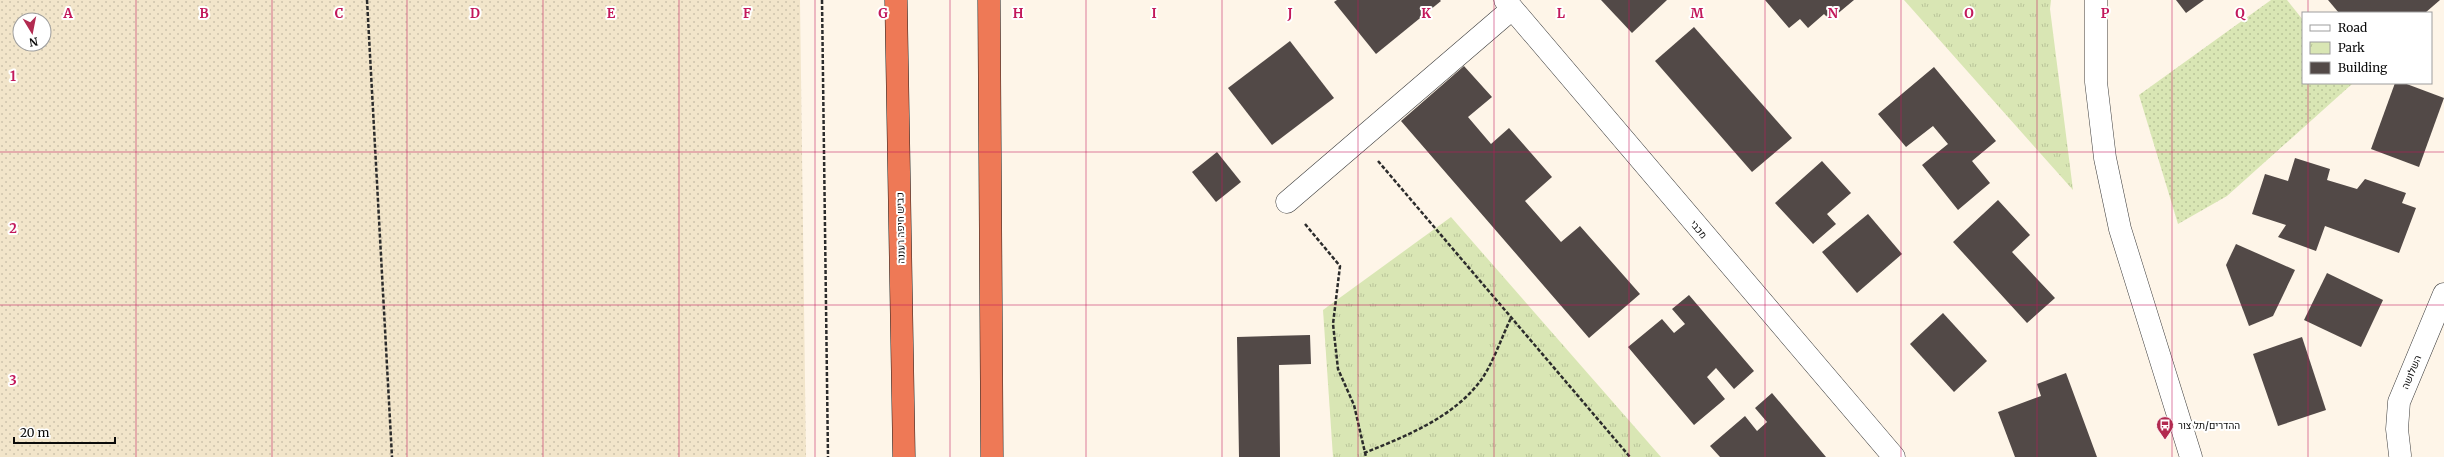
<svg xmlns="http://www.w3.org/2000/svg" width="2444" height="457" font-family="Merriweather,Heebo,serif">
  <defs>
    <pattern id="farmland-dots" width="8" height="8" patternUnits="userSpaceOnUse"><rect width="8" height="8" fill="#f2e5ca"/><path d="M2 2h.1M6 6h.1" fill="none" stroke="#cec3ac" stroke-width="1.8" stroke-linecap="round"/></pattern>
    <pattern id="grass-dots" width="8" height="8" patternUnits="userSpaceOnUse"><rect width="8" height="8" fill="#d9e6b4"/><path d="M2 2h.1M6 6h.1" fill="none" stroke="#b9c499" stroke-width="1.8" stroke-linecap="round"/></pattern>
    <pattern id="park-tufts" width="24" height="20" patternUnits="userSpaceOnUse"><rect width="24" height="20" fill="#d9e6b4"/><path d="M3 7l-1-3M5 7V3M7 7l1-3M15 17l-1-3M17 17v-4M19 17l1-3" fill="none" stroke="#b9c499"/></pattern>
  </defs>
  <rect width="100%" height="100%" fill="#fef5e8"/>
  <!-- farmland -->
  <path fill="url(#farmland-dots)" fill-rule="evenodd" d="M 0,0 L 800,0 L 806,457 L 0,457 ZM 20,20 L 44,20 L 44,44 L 20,44 Z"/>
  <!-- grass -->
  <path fill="url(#grass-dots)" d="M 2271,0 L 2287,0 L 2303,20 L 2303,83 L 2352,84 L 2227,196 L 2178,224 L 2139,95 Z"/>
  <!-- park -->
  <g fill="url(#park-tufts)">
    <path d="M 1904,0 L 2051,0 L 2050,9 L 2073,190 Z"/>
    <path d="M 1451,217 L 1661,457 L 1333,457 L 1323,310 Z"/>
  </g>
  <!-- building -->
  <g fill="#524947">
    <path d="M 1337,0 L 1440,0 L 1441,1 L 1376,54 L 1334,2 Z"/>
    <path d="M 1601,0 L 1667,0 L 1632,33 Z"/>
    <path d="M 1765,0 L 1854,0 L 1830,20 L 1824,14 L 1808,28 L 1800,19 L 1789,28 Z"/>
    <path d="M 2176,0 L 2204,0 L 2186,13 Z"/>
    <path d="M 2328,0 L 2440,0 L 2425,13 L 2339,13 Z"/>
    <path d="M 1694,27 L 1792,138 L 1752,172 L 1655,61 Z"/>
    <path d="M 1290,41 L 1334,98 L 1272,145 L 1228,88 Z"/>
    <path d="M 1464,66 L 1492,97 L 1468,117 L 1491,144 L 1509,128 L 1552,177 L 1525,201 L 1561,242 L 1580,226 L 1640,294 L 1589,338 L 1401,121 Z"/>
    <path d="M 1934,67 L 1996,141 L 1972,161 L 1990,183 L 1958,210 L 1922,165 L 1948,144 L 1933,126 L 1906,147 L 1878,114 Z"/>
    <path d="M 2395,83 L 2404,83 L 2444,98 L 2419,167 L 2371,149 Z"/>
    <path d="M 1217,152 L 1241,182 L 1216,202 L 1192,172 Z"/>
    <path d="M 2295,158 L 2330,169 L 2327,180 L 2357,189 L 2365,179 L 2406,193 L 2402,203 L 2416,208 L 2399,253 L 2325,226 L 2316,251 L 2278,237 L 2286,225 L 2252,214 L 2265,174 L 2288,181 Z"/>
    <path d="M 1822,161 L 1851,193 L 1827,214 L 1836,224 L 1813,244 L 1775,203 Z"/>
    <path d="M 1998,200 L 2030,235 L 2012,252 L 2055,298 L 2027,323 L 1953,242 Z"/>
    <path d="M 1868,214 L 1902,254 L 1857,293 L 1822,252 Z"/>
    <path d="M 2236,244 L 2295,270 L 2273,316 L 2249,326 L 2226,265 Z"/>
    <path d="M 2327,273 L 2383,300 L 2361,347 L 2304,320 Z"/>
    <path d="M 1689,295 L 1754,371 L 1734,389 L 1716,368 L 1707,377 L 1725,399 L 1694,425 L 1628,347 L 1662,319 L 1674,333 L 1685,324 L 1672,309 Z"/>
    <path d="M 1943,313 L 1987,361 L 1954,392 L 1910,344 Z"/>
    <path d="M 1310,335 L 1311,364 L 1279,365 L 1280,457 L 1239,457 L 1237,337 Z"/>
    <path d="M 2302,337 L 2326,410 L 2278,426 L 2253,354 Z"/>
    <path d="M 2066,373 L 2097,457 L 2015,457 L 1998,412 L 2041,396 L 2037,384 Z"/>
    <path d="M 1772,393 L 1826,457 L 1720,457 L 1710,446 L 1745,416 L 1757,431 L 1767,422 L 1755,408 Z"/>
  </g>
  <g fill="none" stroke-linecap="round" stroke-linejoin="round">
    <!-- minor casing -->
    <g stroke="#3d3d3d" stroke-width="23">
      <g id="minor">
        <path d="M 1505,0 L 1894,457"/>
        <path d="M 2096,0 L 2096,82 L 2105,158 L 2120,229 L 2191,457"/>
        <path d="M 1287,202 L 1512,9"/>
        <path d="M 2400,455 L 2397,429 L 2399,402 L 2444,294"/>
      </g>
    </g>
    <!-- highway casing -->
    <g stroke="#1b1b1b" stroke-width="23">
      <g id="highway">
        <path d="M 896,0 L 904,457"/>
        <path d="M 989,0 L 992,457"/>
      </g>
    </g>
    <!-- path -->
    <g stroke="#2c2c2c" stroke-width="2.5" stroke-dasharray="4 2" stroke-linecap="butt">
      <path d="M 367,0 L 392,457"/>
      <path d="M 822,0 L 828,457"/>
      <path d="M 1378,161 L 1630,457"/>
      <path d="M 1305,224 L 1340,266 L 1333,324 L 1338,369 L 1354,405 L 1366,457"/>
      <path d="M 1364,453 C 1404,437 1450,419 1478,384 C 1491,369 1502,336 1511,318"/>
    </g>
    <!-- minor -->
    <use href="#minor" stroke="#fff" stroke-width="22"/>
    <!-- highway -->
    <use href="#highway" stroke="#ee7956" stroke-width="22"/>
  </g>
  <!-- grid -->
  <path fill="none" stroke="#c2185b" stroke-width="1" stroke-opacity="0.55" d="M 136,0 L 136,457M 272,0 L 272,457M 407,0 L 407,457M 543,0 L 543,457M 679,0 L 679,457M 815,0 L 815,457M 950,0 L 950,457M 1086,0 L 1086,457M 1222,0 L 1222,457M 1358,0 L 1358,457M 1494,0 L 1494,457M 1629,0 L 1629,457M 1765,0 L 1765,457M 1901,0 L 1901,457M 2037,0 L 2037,457M 2172,0 L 2172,457M 2308,0 L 2308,13M 2308,83 L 2308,457M 0,152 L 2444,152M 0,305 L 2444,305"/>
  <!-- icons -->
  <defs>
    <g id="bus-pin" transform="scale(0.9)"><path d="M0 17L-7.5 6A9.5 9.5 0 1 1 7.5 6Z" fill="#b22a50" stroke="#fff"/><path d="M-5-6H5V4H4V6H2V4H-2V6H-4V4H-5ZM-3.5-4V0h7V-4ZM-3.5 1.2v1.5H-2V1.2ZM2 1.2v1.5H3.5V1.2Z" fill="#fff"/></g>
  </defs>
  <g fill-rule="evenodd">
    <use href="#bus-pin" x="2165" y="425"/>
  </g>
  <g text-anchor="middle" stroke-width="4" stroke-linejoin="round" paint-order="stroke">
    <!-- street labels -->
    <g font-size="10" fill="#0a0a0a" stroke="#fff">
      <text transform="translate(900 228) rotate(-91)" y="4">כביש חיפה רעננה</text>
      <text transform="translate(1699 229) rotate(50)" y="4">מכבי</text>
      <text transform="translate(2411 372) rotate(-67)" y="4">השלושה</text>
    </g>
    <!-- poi labels -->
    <g font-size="10" fill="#0a0a0a" stroke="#fff" text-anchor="start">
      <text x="2178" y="429">ההדרים/תל צור</text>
    </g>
  </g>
  <g font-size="13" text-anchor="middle" font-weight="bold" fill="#c2185b" stroke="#fff" stroke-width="4" stroke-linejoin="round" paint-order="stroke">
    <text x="68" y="18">A</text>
    <text x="204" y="18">B</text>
    <text x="339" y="18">C</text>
    <text x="475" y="18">D</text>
    <text x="611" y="18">E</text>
    <text x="747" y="18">F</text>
    <text x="883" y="18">G</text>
    <text x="1018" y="18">H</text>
    <text x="1154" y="18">I</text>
    <text x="1290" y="18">J</text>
    <text x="1426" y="18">K</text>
    <text x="1561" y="18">L</text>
    <text x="1697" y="18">M</text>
    <text x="1833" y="18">N</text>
    <text x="1969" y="18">O</text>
    <text x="2105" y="18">P</text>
    <text x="2240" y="18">Q</text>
    <text x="13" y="81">1</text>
    <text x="13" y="233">2</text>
    <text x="13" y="385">3</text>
  </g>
  <!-- legend -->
  <rect x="2302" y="12" width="130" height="72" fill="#ffffff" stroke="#9d9d9d"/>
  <rect x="2310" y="25" width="20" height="6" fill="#ffffff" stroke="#9d9d9d"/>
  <text x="2338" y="32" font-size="12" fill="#0a0a0a">Road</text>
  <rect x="2310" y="42" width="20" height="12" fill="url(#park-tufts)" stroke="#9d9d9d"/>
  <text x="2338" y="52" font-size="12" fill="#0a0a0a">Park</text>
  <rect x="2310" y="62" width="20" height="12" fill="#524947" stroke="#9d9d9d"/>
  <text x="2338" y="72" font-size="12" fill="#0a0a0a">Building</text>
  <!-- north arrow -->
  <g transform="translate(32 32) rotate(170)"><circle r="19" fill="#ffffff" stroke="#9d9d9d"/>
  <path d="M0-3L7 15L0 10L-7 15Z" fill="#b22a50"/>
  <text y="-6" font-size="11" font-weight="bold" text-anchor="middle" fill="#0a0a0a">N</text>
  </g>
  <!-- scale -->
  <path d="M14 437v6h101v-6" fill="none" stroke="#0a0a0a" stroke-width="2"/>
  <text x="20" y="437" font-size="12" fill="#0a0a0a" stroke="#ffffff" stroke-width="3" paint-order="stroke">20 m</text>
</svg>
